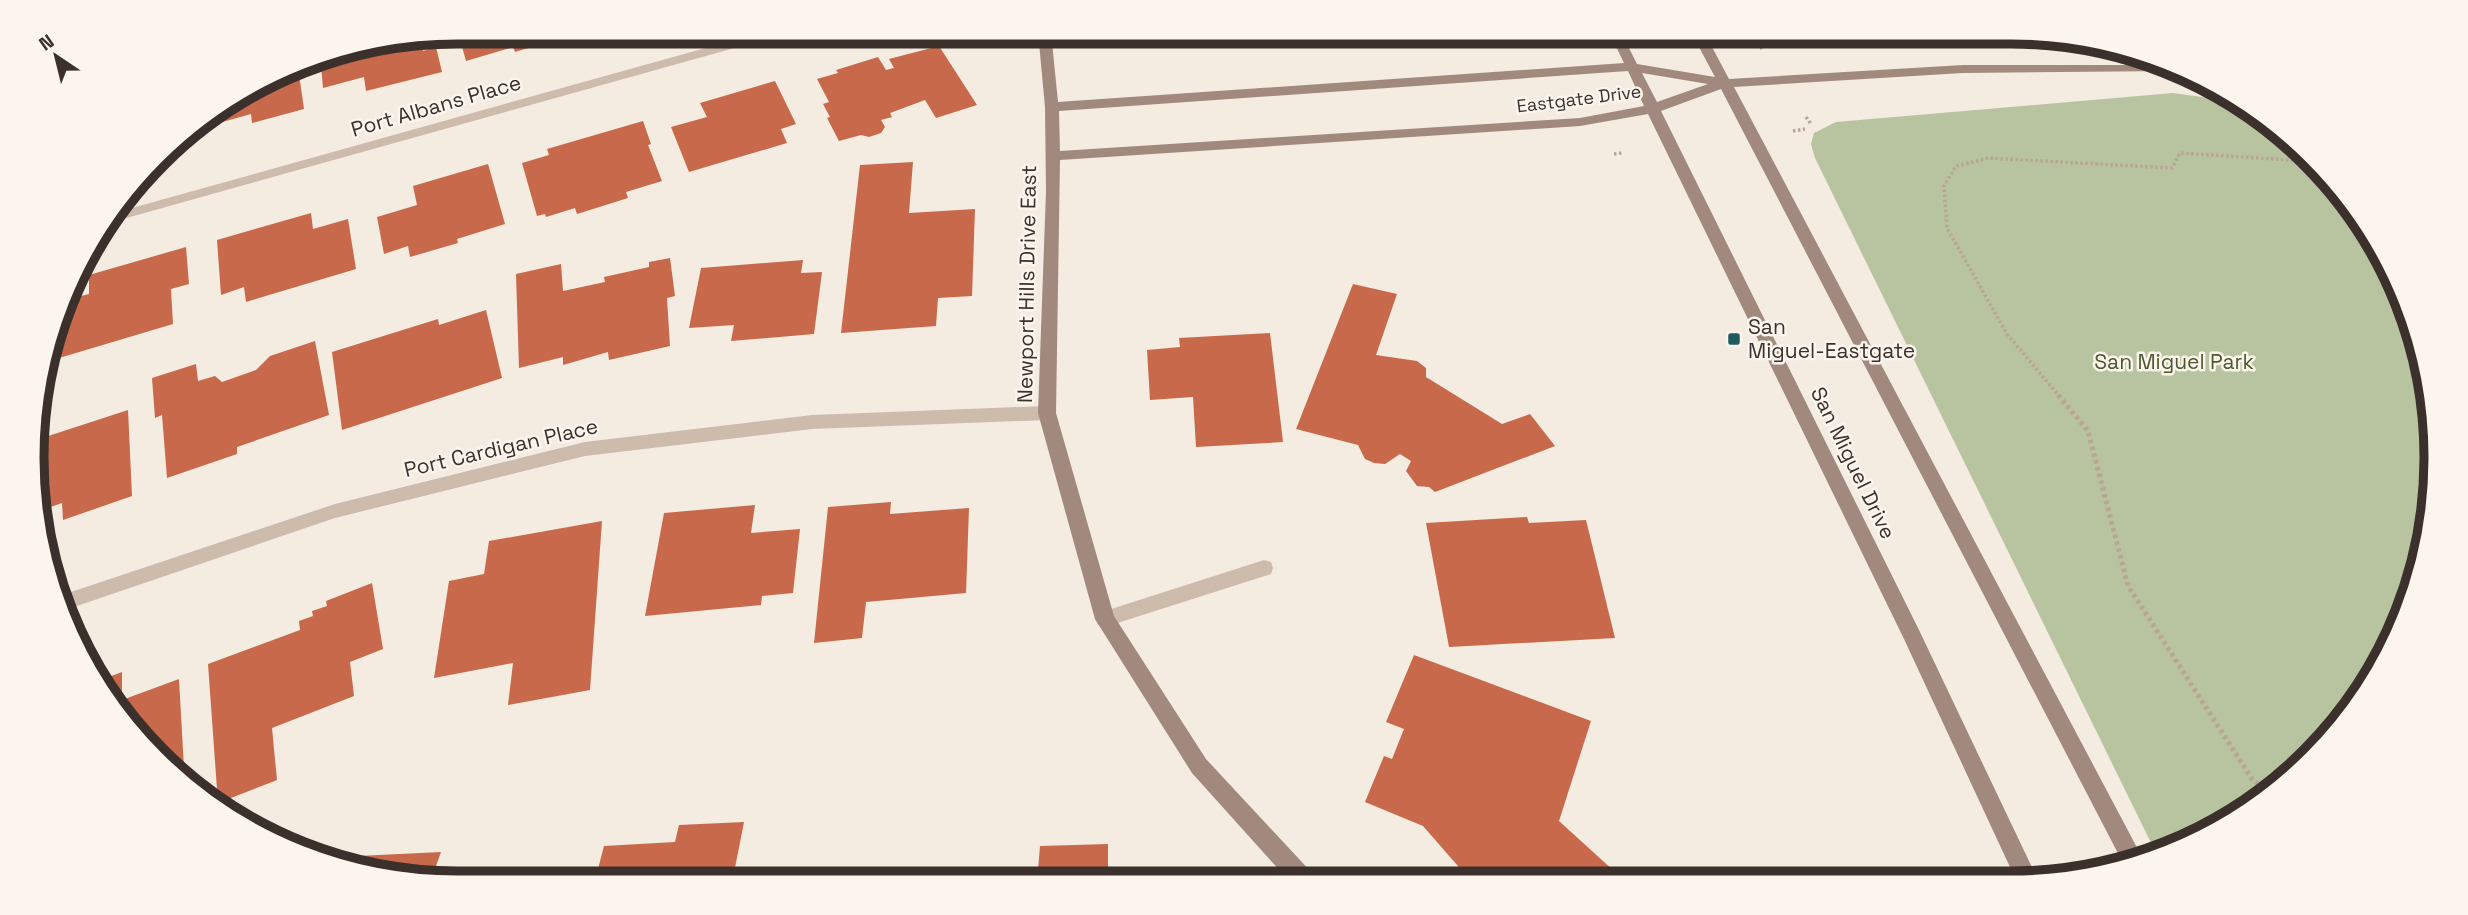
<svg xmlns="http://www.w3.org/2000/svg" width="2468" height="915" font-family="'Space Grotesk',sans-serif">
  <rect width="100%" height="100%" fill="#f4ebe1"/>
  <!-- green -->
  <path fill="#b8c4a0" d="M 2173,93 L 2231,101 L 2270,120 L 2380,245 L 2433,402 L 2422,568 L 2365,694 L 2292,778 L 2199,840 L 2156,853 L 1815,158 L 1811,144 L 1814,133 L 1836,122 Z"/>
  <!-- building -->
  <g fill="#c8694b">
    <path d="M 458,32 L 570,32 L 572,35 L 515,52 L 513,47 L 466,61 Z"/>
    <path d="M 1229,32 L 1284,32 L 1238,44 Z"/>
    <path d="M 420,38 L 423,51 L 436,47 L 442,72 L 366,91 L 364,77 L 323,88 L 320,54 Z"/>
    <path d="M 939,46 L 977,105 L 936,118 L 925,100 L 890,113 L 892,117 L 881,120 L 885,127 L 881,133 L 869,137 L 861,135 L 839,141 L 827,118 L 830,117 L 823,104 L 829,102 L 817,79 L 838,73 L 836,70 L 878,57 L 886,70 L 894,68 L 889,59 Z"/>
    <path d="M 298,67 L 304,109 L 252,123 L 251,114 L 190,131 Z"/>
    <path d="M 775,81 L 796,124 L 781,129 L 787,143 L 689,172 L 671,127 L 707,117 L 700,103 Z"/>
    <path d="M 643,121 L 651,144 L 648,145 L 662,181 L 626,192 L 628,198 L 577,214 L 575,208 L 546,217 L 545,214 L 537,216 L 522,163 L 549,155 L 547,149 Z"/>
    <path d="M 913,162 L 909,213 L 975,209 L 972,296 L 938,298 L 936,326 L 841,333 L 860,165 Z"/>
    <path d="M 488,164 L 505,224 L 457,239 L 458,243 L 410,257 L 408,246 L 384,254 L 377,217 L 417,205 L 413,186 Z"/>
    <path d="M 311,213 L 313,229 L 348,219 L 356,269 L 246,302 L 244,287 L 221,295 L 217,240 Z"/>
    <path d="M 186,247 L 189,284 L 171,289 L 173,324 L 49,361 L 70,299 L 89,294 L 89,275 Z"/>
    <path d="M 670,258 L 675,296 L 667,298 L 670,346 L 609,360 L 608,352 L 563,365 L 563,357 L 519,368 L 516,274 L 561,264 L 563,291 L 605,282 L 604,277 L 649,267 L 649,262 Z"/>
    <path d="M 803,260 L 801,273 L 822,272 L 814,334 L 731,341 L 734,325 L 689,328 L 701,268 Z"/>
    <path d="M 1353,284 L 1397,294 L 1376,355 L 1417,361 L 1426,368 L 1426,377 L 1502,424 L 1530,414 L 1555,446 L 1435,492 L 1429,487 L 1417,486 L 1406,471 L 1411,461 L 1400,454 L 1385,464 L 1374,463 L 1365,459 L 1358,445 L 1296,429 Z"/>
    <path d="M 486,310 L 502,378 L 342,430 L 332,352 L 438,319 L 439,325 Z"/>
    <path d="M 1270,333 L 1283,442 L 1196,447 L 1193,397 L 1150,400 L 1147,350 L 1180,347 L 1179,338 Z"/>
    <path d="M 315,341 L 329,415 L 237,447 L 237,454 L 167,478 L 162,415 L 155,418 L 152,378 L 196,364 L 198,381 L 215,376 L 222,382 L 256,370 L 270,356 Z"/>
    <path d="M 128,410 L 132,496 L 63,520 L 62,503 L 39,511 L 36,440 Z"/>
    <path d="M 891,502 L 890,514 L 969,508 L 966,593 L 866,602 L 862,638 L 814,643 L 828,507 Z"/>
    <path d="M 755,505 L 751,533 L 800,529 L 793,593 L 762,596 L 761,605 L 645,616 L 664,513 Z"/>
    <path d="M 1527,517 L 1529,523 L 1586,520 L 1615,638 L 1449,647 L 1426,523 Z"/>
    <path d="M 602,521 L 590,690 L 508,705 L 513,663 L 434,678 L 449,581 L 484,574 L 489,541 Z"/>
    <path d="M 372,583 L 383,649 L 350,662 L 354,696 L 272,728 L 277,780 L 218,803 L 208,664 L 300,630 L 299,621 L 313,616 L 312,611 L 327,606 L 326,601 Z"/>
    <path d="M 1414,655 L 1591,721 L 1559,821 L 1625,881 L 1471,881 L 1423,826 L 1365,802 L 1384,756 L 1392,759 L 1404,729 L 1386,722 Z"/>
    <path d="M 122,672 L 122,700 L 179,679 L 184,768 L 176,772 L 103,694 L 98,681 Z"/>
    <path d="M 744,822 L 732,883 L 589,883 L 592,870 L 598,869 L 604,846 L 675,842 L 679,825 Z"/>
    <path d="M 1108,844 L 1108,870 L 1135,870 L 1134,882 L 1037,882 L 1040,846 Z"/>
    <path d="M 441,852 L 431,880 L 353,870 L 358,856 Z"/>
    <path d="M 894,877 L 893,882 L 830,883 L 830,880 Z"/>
  </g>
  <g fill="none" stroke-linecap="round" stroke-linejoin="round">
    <!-- path-far1 -->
    <g stroke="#b9a596" stroke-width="3.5" stroke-dasharray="2.5 2.5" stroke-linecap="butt">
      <path d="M 1740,40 L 1756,40 L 1762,49"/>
      <path d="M 1806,117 L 1811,124"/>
      <path d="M 1793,131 L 1805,129"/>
      <path d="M 1614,154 L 1622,153"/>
      <path d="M 2060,397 L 2007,334 L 1947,228 L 1944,186 L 1956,166 L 1988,158 L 2172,168 L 2180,153 L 2306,161"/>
    </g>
    <!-- path -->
    <path stroke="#b9a596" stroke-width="5" stroke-dasharray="3.5 3.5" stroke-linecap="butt" d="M 2058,395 L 2088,431 L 2128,586 L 2252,779 L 2269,793"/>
    <!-- lane -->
    <path fill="#cdbbac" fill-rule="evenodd" d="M 1264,560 L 1271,562 L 1273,568 L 1271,574 L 1105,627 L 1098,625 L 1095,619 L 1098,613 L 1105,611 Z"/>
    <!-- street -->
    <g fill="#cdbbac" fill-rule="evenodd">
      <path d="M 763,32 L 783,32 L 781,35 L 105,224 L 114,213 Z"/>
      <path d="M 1047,406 L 1053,408 L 1056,413 L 1053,418 L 1047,420 L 812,429 L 585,456 L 335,518 L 68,609 L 62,595 L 335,504 L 585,442 L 812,415 Z"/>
    </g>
    <!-- secondary -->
    <path fill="#a18a7d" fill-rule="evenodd" d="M 1038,32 L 1051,32 L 1058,102 L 1624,63 L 1609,32 L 1621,32 L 1637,64 L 1715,77 L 1691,32 L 1704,32 L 1729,79 L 1963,65 L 2159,65 L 2172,71 L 1963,73 L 1734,87 L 2142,857 L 2123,863 L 1721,89 L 1661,111 L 1919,630 L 2038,880 L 2016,880 L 1904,639 L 1648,114 L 1580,126 L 1060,160 L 1056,413 L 1114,616 L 1206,759 L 1313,874 L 1316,882 L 1290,882 L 1192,773 L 1095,619 L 1038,413 L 1046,191 L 1045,107 ZM 1628,71 L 1644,106 L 1580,118 L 1060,151 L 1059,111 ZM 1642,73 L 1708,84 L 1657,102 Z"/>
  </g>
  <!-- markers -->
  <rect fill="#1f5a5e" stroke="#fbf5ee" stroke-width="2.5" x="1727" y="332" width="14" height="14" rx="3.5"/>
  <g text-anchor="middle" stroke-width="5" stroke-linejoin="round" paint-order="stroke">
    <!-- far-street labels -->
    <g font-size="18" fill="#3b302b" stroke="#fbf5ee">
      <text transform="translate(1579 99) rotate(-7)" y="6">Eastgate Drive</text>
    </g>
    <!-- street labels -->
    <g font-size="21" fill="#3b302b" stroke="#fbf5ee">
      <text transform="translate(436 106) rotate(-16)" y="7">Port Albans Place</text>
      <text transform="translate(1027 284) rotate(-89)" y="7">Newport Hills Drive East</text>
      <text transform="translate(501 448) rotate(-13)" y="7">Port Cardigan Place</text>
      <text transform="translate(1853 463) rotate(64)" y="7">San Miguel Drive</text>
    </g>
    <!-- poi labels -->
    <g font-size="21" fill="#3b302b" stroke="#fbf5ee" text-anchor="start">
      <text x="1748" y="334">San<tspan x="1748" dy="24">Miguel-Eastgate</tspan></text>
    </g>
    <!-- park labels -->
    <g font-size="21" fill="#4a5a2e" stroke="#fbf5ee">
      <text x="2174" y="369">San Miguel Park</text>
    </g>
  </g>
  <!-- crop -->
  <path d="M0 0H2468V915H0ZM457 44H2011A413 413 0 0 1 2424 457V458A413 413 0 0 1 2011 871H457A413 413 0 0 1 44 458V457A413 413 0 0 1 457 44Z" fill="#fbf5ee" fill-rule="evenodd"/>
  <path fill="none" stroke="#3b302b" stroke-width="9" d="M457 44H2011A413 413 0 0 1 2424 457V458A413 413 0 0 1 2011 871H457A413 413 0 0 1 44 458V457A413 413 0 0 1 457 44Z"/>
  <!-- north arrow -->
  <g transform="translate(56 56) rotate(325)" stroke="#fbf5ee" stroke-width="5" paint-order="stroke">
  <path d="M0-5L12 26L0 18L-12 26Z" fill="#3b302b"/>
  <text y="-10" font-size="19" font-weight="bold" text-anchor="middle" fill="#3b302b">N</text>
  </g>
</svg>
